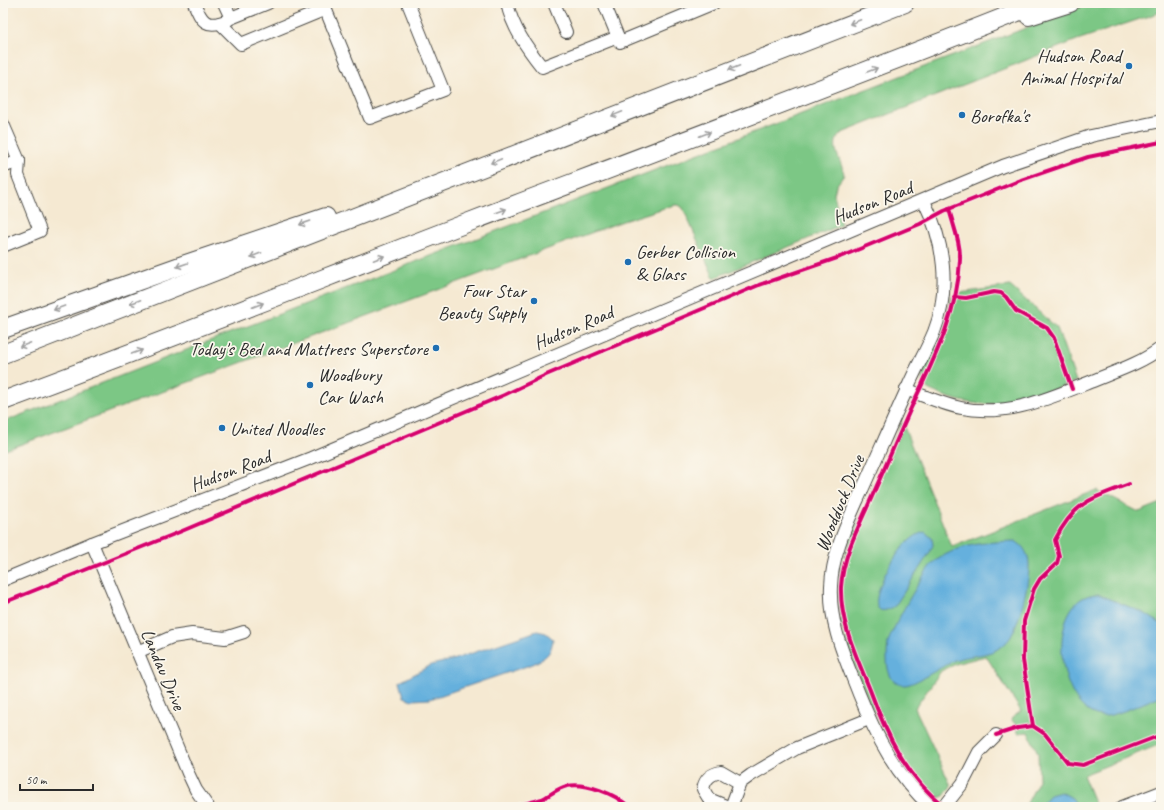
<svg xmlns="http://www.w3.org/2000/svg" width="1164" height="810" font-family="Caveat,sans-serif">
  <rect width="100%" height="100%" fill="#fbf7ec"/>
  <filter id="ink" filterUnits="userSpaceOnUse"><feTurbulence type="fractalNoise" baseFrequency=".025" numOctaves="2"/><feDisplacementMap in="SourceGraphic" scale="8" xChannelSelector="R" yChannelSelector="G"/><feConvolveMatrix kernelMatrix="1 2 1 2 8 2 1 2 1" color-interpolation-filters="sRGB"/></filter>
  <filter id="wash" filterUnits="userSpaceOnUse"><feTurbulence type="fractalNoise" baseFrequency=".012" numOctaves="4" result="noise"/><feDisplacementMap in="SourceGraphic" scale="16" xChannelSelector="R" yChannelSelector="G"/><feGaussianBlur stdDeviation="0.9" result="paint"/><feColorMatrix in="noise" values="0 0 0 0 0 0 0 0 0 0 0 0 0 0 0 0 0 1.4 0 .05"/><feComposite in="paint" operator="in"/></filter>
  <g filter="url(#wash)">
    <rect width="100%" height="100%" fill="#f5e9d2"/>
    <!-- green -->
    <g fill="#7cc785" stroke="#547958">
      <path d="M 1091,3 L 1161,3 L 1161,12 L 1077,40 L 842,133 C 827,144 843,162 844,175 L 836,186 L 834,194 L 841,225 L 714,278 L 683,208 L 679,205 L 674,205 L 623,221 L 3,451 L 3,422 L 214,339 Z"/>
      <path d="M 1010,286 L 1057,328 L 1076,381 C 1030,399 989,415 939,394 C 930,390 921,388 922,376 L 943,327 L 952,297 L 959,293 Z"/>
      <path d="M 902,422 L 952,547 L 1096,490 L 1139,512 L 1161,503 L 1161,744 L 1083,775 L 1096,807 L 1025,807 L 1039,780 L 1038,753 L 1028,732 L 1018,733 L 1017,726 L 1011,719 L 1021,711 L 986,656 L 958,663 L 941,671 L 915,708 L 951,786 L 944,796 L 935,799 C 916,791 889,744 880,725 C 864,691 838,633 838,596 C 838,562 853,533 867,502 C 879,475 890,448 902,422 Z"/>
    </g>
    <!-- water -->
    <g fill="#65b0dd" stroke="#486e84">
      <path d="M 925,532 L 932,538 L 933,545 L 930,552 L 895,606 C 852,632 894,537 925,532 Z"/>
      <path d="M 1015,541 C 1022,545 1025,549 1028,557 C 1033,572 1019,625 1010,638 C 1008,641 1004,645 1001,647 C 989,656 969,655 955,660 C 944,665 913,686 904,685 C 885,684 886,658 888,643 C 890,632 924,571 932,564 C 955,544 986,542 1015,541 Z"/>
      <path d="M 1098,594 L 1144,613 L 1161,624 L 1161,696 C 1147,701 1113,718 1101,716 C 1055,710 1044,595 1098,594 Z"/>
      <path d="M 537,631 L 546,633 L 553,639 C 551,655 546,657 533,664 L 430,699 L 412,700 L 404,697 L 400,682 L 431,665 L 452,660 Z"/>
      <path d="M 1061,792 L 1072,798 L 1078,807 L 1039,807 L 1050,795 Z"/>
    </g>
  </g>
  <g filter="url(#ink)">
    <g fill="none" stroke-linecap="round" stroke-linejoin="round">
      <!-- minor casing -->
      <g stroke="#494844" stroke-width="14">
        <g id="minor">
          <path d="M 194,3 C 202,22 206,29 228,20"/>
          <path d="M 224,3 L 231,18 L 268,3"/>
          <path d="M 323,3 L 370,118 L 443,90 L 408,3"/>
          <path d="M 507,3 C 512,27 527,48 542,67 L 618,37"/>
          <path d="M 554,3 L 566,32"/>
          <path d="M 604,3 L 620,42 L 714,3"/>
          <path d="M 220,23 L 241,44 L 326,9"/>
          <path d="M 3,124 L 19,161 L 18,175 L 40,231 L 3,246"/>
          <path d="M 3,167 L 19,161"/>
          <path d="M 924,201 C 944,241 951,289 934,332 C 926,351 915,370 907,389 C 890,426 874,464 857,501 C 845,528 832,556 831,586 C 829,625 845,658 859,694 C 876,736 896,776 931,807"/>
          <path d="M 906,389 C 924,396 942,404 961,408 C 1007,417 1048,399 1090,382 C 1114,372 1140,364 1161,348"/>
          <path d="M 92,543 L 188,773 L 196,790 L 208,807"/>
          <path d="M 3,580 L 92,543 L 311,458 L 1003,166 L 1091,136 L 1161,121"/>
          <path d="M 137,652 L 172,637 L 192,634 L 225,638 L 244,632"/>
          <path d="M 728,807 L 709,799 L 703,789 C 705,778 711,774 721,772 L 740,783"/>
          <path d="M 731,807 L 740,783 L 751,775 L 797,748 L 869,719"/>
          <path d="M 944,807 L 963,783 L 979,752 L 996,735"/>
          <path d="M 1122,807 L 1161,792"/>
        </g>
      </g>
      <!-- highway casing -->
      <g stroke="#494844" stroke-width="20">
        <g id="highway">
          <path d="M 1029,16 L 1070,3"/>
          <path d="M 3,329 L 183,265 L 326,217"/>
          <path d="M 3,354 L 905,3"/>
          <path d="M 3,401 C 160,343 316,281 472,221 C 662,149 852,78 1040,3"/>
        </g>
      </g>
      <!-- minor -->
      <use href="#minor" stroke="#fff" stroke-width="12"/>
      <!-- highway -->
      <use href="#highway" stroke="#fff" stroke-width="18"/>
      <!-- cycleway casing -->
      <g stroke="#fbf7ec" stroke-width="6">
        <g id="cycleway">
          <path d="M 954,297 L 966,298 L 994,292 L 1001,293 L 1006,297 L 1016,311 L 1047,328 L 1054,338 L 1072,389"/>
          <path d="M 3,603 L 182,531 L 504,395 L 546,375 L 759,285 L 840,257 L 920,224 L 944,211 L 1021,180 L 1088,157 L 1161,142"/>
          <path d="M 1033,726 L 1023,660 L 1024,621 L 1034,589 L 1040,579 L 1057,563 L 1059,556 L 1055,540 C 1075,501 1091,499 1129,484"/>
          <path d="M 996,735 L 1018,728 L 1033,726 L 1045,734 L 1068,763 L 1083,765 L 1161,735"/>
          <path d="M 512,807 C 522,804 533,802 542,799 C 550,795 558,788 567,786 C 585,782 616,794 629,807"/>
          <path d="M 945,807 C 907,778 886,734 870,690 C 857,657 840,624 841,587 C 843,556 858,528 870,501 C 884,470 897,439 911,408 C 933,361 958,313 960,260 C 961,243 953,225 949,209"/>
        </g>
      </g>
      <!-- cycleway -->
      <use href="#cycleway" stroke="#d6006c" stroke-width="4"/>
    </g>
    <!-- one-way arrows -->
    <defs><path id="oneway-shaft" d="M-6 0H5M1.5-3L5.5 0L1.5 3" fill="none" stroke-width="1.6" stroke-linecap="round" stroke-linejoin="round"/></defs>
    <g stroke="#a0a0a0">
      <use href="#oneway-shaft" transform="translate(855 22) rotate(159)"/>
      <use href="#oneway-shaft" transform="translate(734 68) rotate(159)"/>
      <use href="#oneway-shaft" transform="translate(872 70) rotate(-21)"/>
      <use href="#oneway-shaft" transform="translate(617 114) rotate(158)"/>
      <use href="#oneway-shaft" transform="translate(705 134) rotate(-21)"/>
      <use href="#oneway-shaft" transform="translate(496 161) rotate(158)"/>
      <use href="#oneway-shaft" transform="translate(501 211) rotate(-20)"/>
      <use href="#oneway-shaft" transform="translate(305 223) rotate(161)"/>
      <use href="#oneway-shaft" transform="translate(256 255) rotate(159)"/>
      <use href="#oneway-shaft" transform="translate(379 258) rotate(-21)"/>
      <use href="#oneway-shaft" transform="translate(182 265) rotate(161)"/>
      <use href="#oneway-shaft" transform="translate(135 302) rotate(159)"/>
      <use href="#oneway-shaft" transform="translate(258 305) rotate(-21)"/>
      <use href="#oneway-shaft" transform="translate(59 308) rotate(160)"/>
      <use href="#oneway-shaft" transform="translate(25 345) rotate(159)"/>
      <use href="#oneway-shaft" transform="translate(137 352) rotate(-20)"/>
    </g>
  </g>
  <!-- markers -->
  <g fill="#1f6fb2" stroke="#fbf7ec" stroke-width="1.5">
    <circle cx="1129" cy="66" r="4"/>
    <circle cx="962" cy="115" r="4"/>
    <circle cx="628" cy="262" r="4"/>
    <circle cx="534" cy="301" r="4"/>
    <circle cx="436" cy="348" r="4"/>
    <circle cx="310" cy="385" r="4"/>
    <circle cx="222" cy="428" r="4"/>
  </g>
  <g text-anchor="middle" stroke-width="3.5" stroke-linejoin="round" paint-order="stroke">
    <!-- poi labels -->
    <g font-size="19" fill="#2b2b2b" stroke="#fbf7ec" text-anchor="start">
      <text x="1121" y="62" text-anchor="end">Hudson Road<tspan x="1121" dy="22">Animal Hospital</tspan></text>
      <text x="970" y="122">Borofka's</text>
      <text x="636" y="258">Gerber Collision<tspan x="636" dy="22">&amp; Glass</tspan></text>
      <text x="526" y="297" text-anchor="end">Four Star<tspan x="526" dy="22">Beauty Supply</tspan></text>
      <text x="428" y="355" text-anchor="end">Today's Bed and Mattress Superstore</text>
      <text x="318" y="381">Woodbury<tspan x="318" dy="22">Car Wash</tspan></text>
      <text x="230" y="435">United Noodles</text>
    </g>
    <!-- street labels -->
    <g font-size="19" fill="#2b2b2b" stroke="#fbf7ec">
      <text transform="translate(872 202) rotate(-22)" y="7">Hudson Road</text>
      <text transform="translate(573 327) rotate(-23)" y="7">Hudson Road</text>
      <text transform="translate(230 470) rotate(-21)" y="7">Hudson Road</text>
      <text transform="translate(839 503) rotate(-68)" y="7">Woodduck Drive</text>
      <text transform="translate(164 669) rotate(67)" y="7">Landau Drive</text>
    </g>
  </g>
  <!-- margin -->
  <rect width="1164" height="810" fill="none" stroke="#fbf7ec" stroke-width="16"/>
  <!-- scale -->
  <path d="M20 784v6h73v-6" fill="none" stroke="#2b2b2b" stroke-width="2"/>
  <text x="26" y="784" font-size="12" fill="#2b2b2b" stroke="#fbf7ec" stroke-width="3" paint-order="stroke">50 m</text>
</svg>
